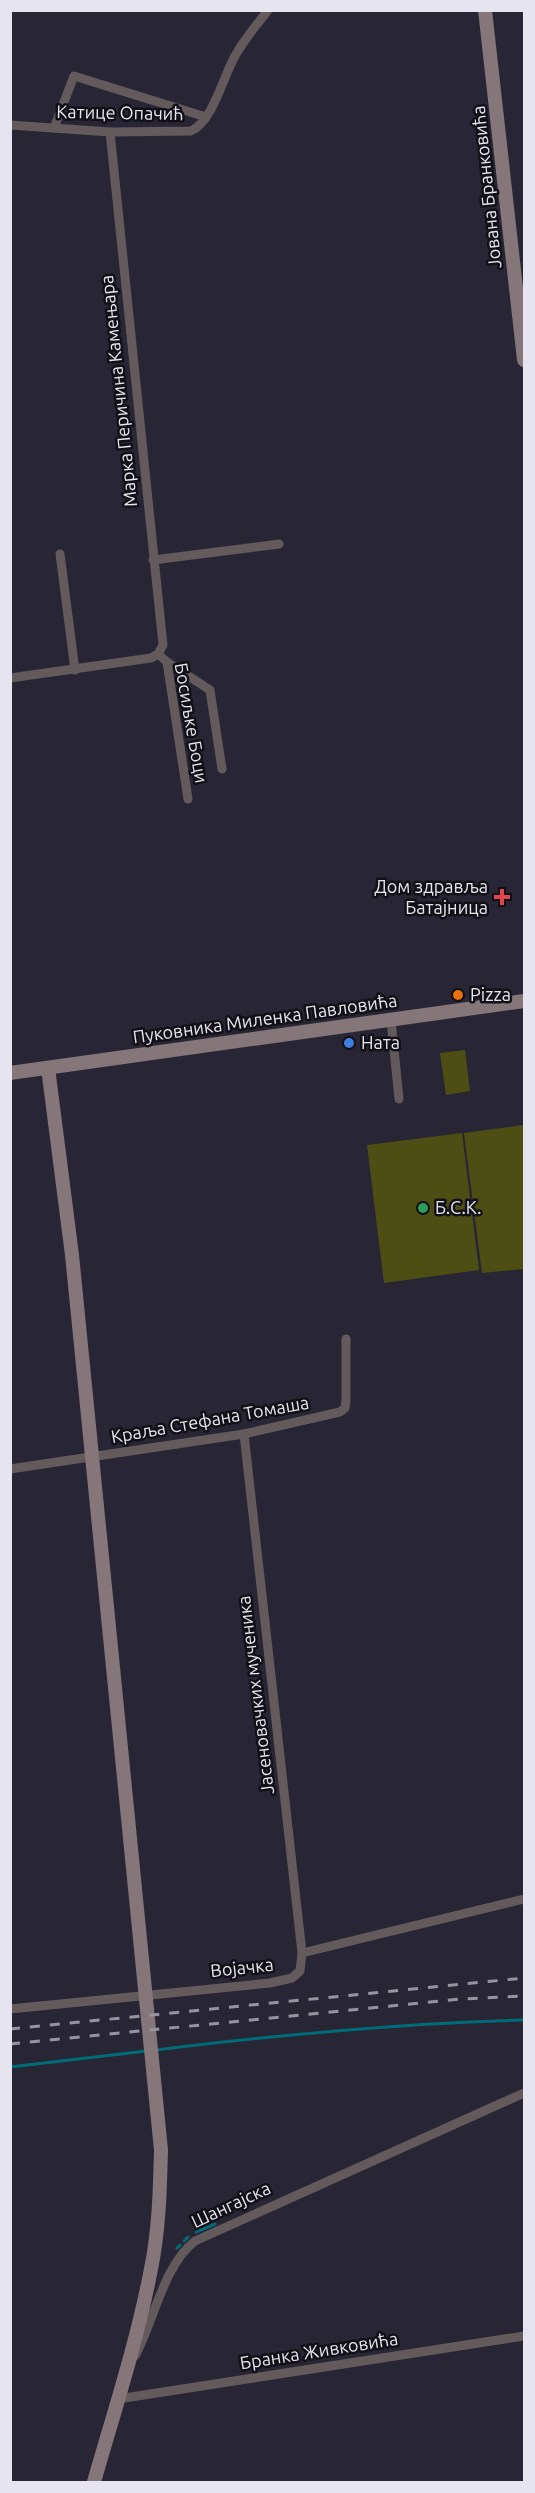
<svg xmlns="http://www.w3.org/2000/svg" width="535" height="2493" font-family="Ubuntu,sans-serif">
  <rect width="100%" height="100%" fill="#282634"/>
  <!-- green -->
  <g fill="#4d4e14">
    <path d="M 465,1050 L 470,1091 L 446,1095 L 440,1053 Z"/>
    <path d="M 524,1125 L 524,1269 L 482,1273 L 464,1133 Z"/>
    <path d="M 462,1133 L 479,1270 L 384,1283 L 367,1145 Z"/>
  </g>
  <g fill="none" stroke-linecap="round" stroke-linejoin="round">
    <!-- stream -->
    <g stroke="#006b79" stroke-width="3">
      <path d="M 156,2050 C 278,2035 401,2023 524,2020"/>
      <path d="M 10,2067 L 146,2051"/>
      <path d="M 196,2232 L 215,2224"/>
      <path d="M 184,2241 L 188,2237"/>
      <path d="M 177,2248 L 180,2245"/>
    </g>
    <!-- street -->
    <g stroke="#635a5c" stroke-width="9">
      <path d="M 10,125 L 110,132 L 191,131 C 213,121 223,77 235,56 C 244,39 257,25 268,10"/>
      <path d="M 54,128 L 74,76 L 206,117"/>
      <path d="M 60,554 L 75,670"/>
      <path d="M 153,560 L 279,544"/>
      <path d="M 158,654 L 167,662 L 188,799"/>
      <path d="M 167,662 L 210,690 L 222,769"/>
      <path d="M 10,678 L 151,658 L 158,654 L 163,645 L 110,132"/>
      <path d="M 391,1020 L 399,1099"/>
      <path d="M 10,1469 L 244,1434 L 340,1412 L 345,1408 L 346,1400 L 346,1339"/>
      <path d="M 302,1953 L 524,1899"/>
      <path d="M 10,2009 L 270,1983 L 292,1978 L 300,1971 L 302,1953 L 244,1434"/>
      <path d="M 135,2356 C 154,2321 163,2266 195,2241 L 524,2093"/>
      <path d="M 118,2399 L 524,2336"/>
    </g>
    <!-- secondary -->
    <g stroke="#847679" stroke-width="14">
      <path d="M 485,10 L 524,360"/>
      <path d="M 48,1068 L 72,1255 L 161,2150 C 160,2190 159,2230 151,2269 C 137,2342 114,2412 94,2482"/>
      <path d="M 10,1073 L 524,1001"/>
    </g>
    <!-- rail -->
    <g stroke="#95949f" stroke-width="3" stroke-dasharray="10 10" stroke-linecap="butt">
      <path d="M 10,2029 L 524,1978"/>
      <path d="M 10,2044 L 461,1999 L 524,1996"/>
    </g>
  </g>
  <!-- markers -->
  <path fill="#e0444e" stroke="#111016" stroke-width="2" d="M499 888h6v6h6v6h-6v6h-6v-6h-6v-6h6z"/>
  <circle fill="#e8710a" stroke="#111016" stroke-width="2" cx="458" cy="995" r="6"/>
  <circle fill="#3f7fe0" stroke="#111016" stroke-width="2" cx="349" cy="1043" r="6"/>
  <circle fill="#2e9e5b" stroke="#111016" stroke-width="2" cx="423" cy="1208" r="6"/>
  <g text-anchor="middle" stroke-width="5" stroke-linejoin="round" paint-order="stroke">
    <!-- street labels -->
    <g font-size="18" fill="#e6e5ef" stroke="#111016">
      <text transform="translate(120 113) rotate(1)" y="6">Катице Опачић</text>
      <text transform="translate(487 187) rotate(-96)" y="6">Јована Бранковића</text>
      <text transform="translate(119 391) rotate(-96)" y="6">Марка Перичина Камењара</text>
      <text transform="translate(191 723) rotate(80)" y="6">Босиљке Боци</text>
      <text transform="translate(265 1019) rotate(-8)" y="6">Пуковника Миленка Павловића</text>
      <text transform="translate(210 1420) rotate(-10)" y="6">Краља Стефана Томаша</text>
      <text transform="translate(256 1695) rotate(-97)" y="6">Јасеновачких мученика</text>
      <text transform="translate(242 1968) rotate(-6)" y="6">Војачка</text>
      <text transform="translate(231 2205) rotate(-25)" y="6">Шангајска</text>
      <text transform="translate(319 2351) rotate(-9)" y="6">Бранка Живковића</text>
    </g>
    <!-- poi labels -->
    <g font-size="18" fill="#e6e5ef" stroke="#111016" text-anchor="start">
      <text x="488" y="893" text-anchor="end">Дом здравља<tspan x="488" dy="21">Батајница</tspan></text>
      <text x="470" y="1001">Pizza</text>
      <text x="361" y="1049">Ната</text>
      <text x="435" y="1214">Б.С.К.</text>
    </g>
  </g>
  <!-- border -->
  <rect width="535" height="2493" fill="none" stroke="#e6e5ef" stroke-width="24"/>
</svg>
